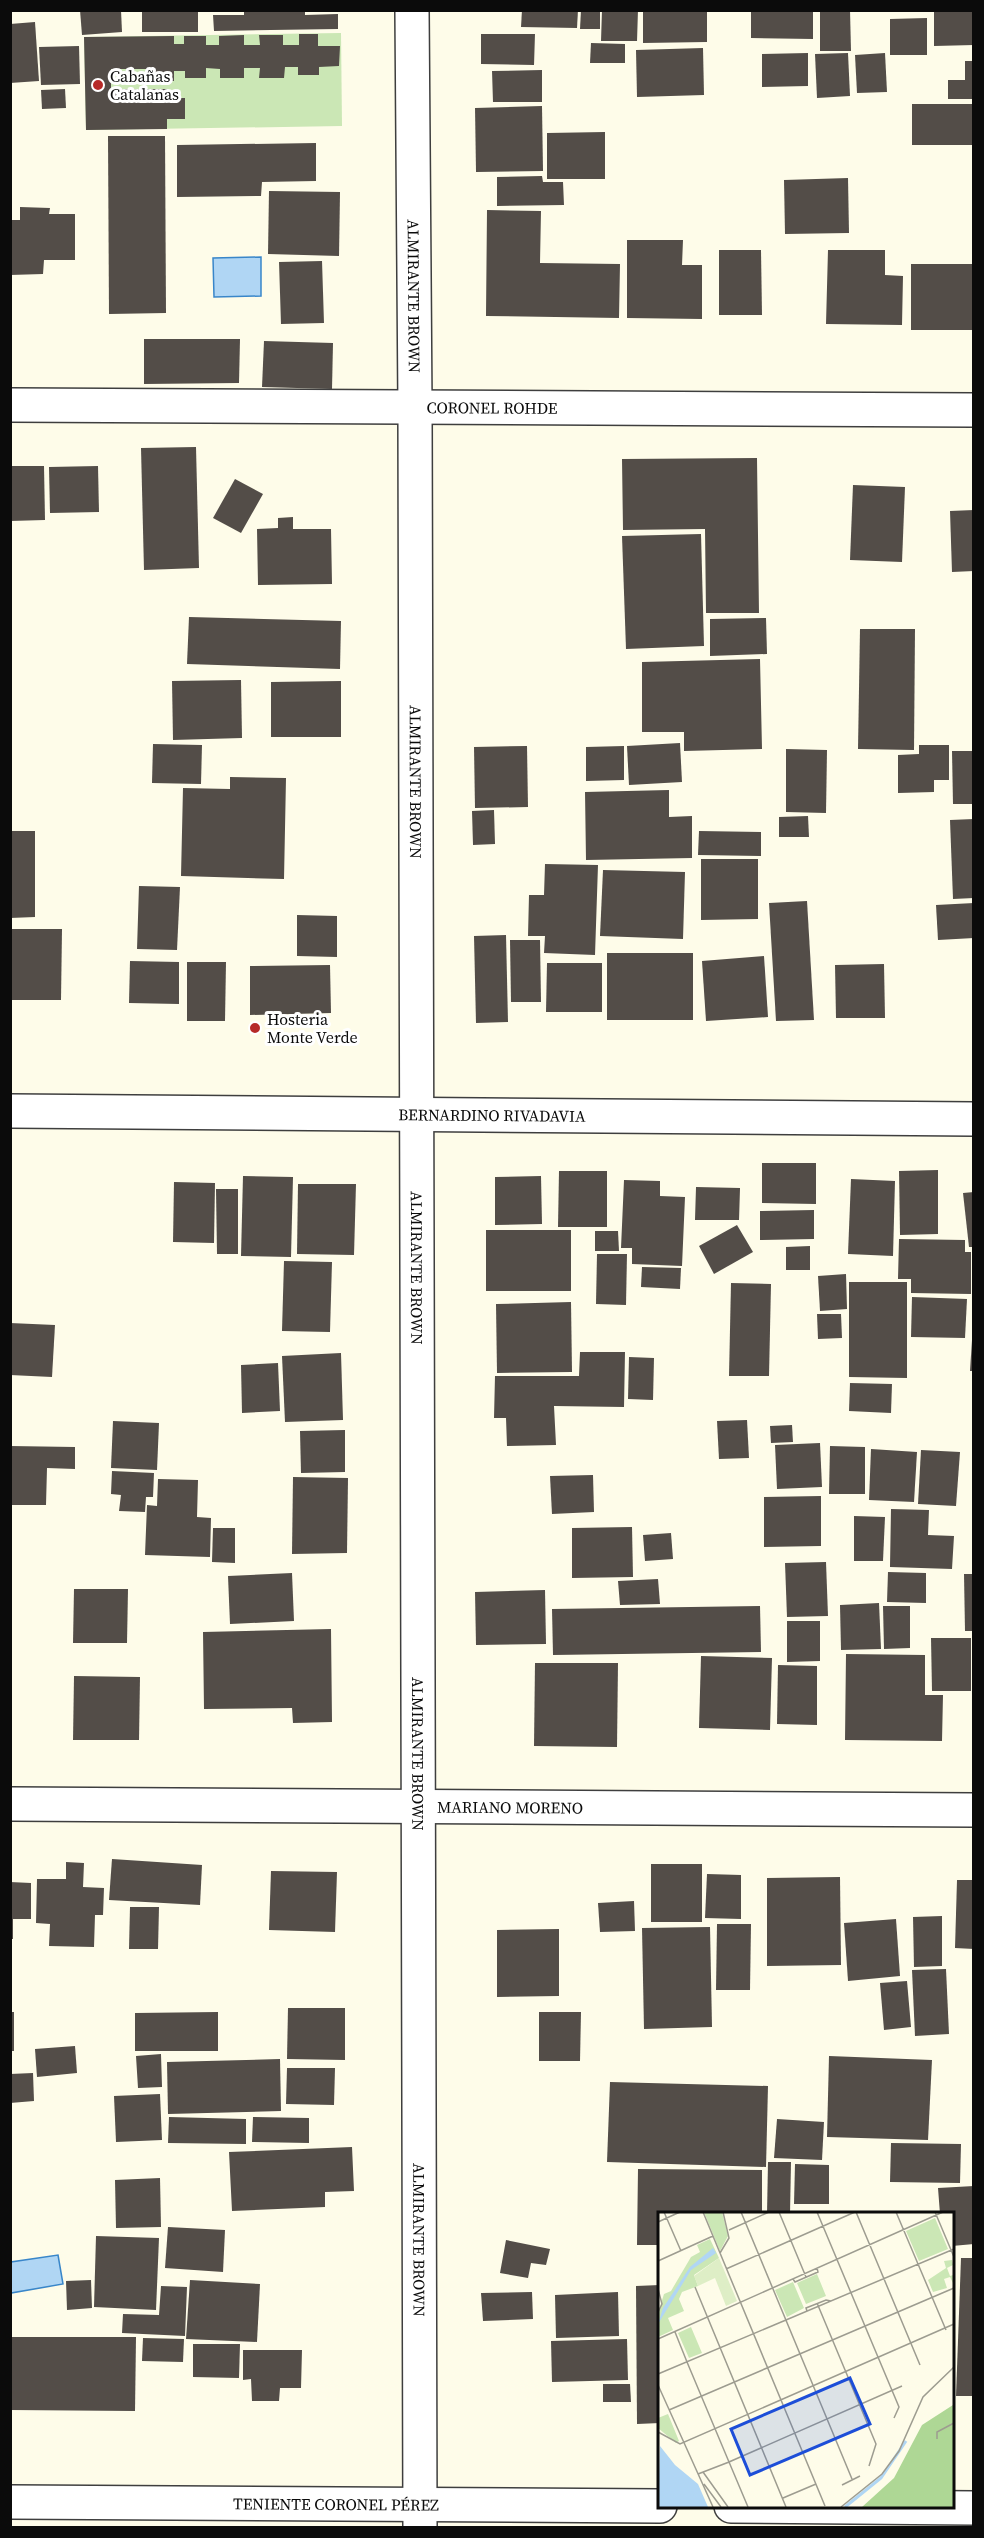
<svg xmlns="http://www.w3.org/2000/svg" width="984" height="2538" font-family="'Source Serif 4',serif">
  <rect width="100%" height="100%" fill="#fefce9"/>
  <!-- green -->
  <path fill="#cbe7b5" d="M 341,33 L 342,126 L 86,130 L 84,37 Z"/>
  <!-- water -->
  <g fill="#b0d6f4" stroke="#3986c9" stroke-width="1.5">
    <path d="M 261,257 L 261,296 L 214,297 L 213,258 Z"/>
    <path d="M 58,2255 L 63,2284 L 11,2293 L 11,2262 Z"/>
  </g>
  <!-- building -->
  <g fill="#534d48">
    <path d="M 80,10 L 121,10 L 122,32 L 82,35 Z"/>
    <rect x="142" y="10" width="56" height="22"/>
    <path d="M 244,10 L 305,10 L 305,15 L 338,14 L 338,29 L 214,31 L 213,15 L 244,15 Z"/>
    <path d="M 522,10 L 578,10 L 577,28 L 521,27 Z"/>
    <path d="M 581,10 L 600,10 L 600,29 L 580,29 Z"/>
    <path d="M 602,10 L 638,10 L 637,41 L 601,41 Z"/>
    <path d="M 643,10 L 707,10 L 707,42 L 643,43 Z"/>
    <path d="M 751,10 L 813,10 L 813,39 L 751,38 Z"/>
    <path d="M 820,10 L 850,10 L 851,51 L 820,51 Z"/>
    <path d="M 934,10 L 974,10 L 974,45 L 934,46 Z"/>
    <path d="M 927,18 L 927,55 L 890,55 L 890,19 Z"/>
    <path d="M 35,22 L 39,81 L 10,83 L 10,24 Z"/>
    <path d="M 299,34 L 318,34 L 318,46 L 340,46 L 339,66 L 319,67 L 319,75 L 298,75 L 298,67 L 285,67 L 284,78 L 259,78 L 260,68 L 244,68 L 244,78 L 220,78 L 220,69 L 206,68 L 206,78 L 185,78 L 185,71 L 174,71 L 174,81 L 151,81 L 151,69 L 111,69 L 111,89 L 167,89 L 167,98 L 185,98 L 185,119 L 167,119 L 167,129 L 86,130 L 84,37 L 174,36 L 174,44 L 184,44 L 184,36 L 206,36 L 206,45 L 219,45 L 219,36 L 244,35 L 244,45 L 260,45 L 259,35 L 283,35 L 283,45 L 299,45 Z"/>
    <path d="M 481,34 L 535,34 L 534,65 L 481,64 Z"/>
    <path d="M 591,43 L 625,44 L 625,63 L 590,63 Z"/>
    <path d="M 79,46 L 80,84 L 41,85 L 39,47 Z"/>
    <path d="M 703,48 L 704,95 L 637,97 L 636,50 Z"/>
    <path d="M 808,53 L 808,86 L 762,87 L 762,54 Z"/>
    <path d="M 848,53 L 850,96 L 817,98 L 815,54 Z"/>
    <path d="M 885,53 L 887,92 L 857,93 L 855,55 Z"/>
    <path d="M 965,61 L 974,61 L 974,99 L 948,99 L 948,80 L 965,80 Z"/>
    <path d="M 542,70 L 542,102 L 493,102 L 492,71 Z"/>
    <path d="M 65,89 L 66,108 L 42,109 L 41,90 Z"/>
    <rect x="912" y="104" width="61" height="41"/>
    <path d="M 542,106 L 543,171 L 476,172 L 475,108 Z"/>
    <path d="M 605,132 L 605,179 L 547,179 L 547,133 Z"/>
    <path d="M 108,136 L 165,136 L 166,313 L 109,314 Z"/>
    <path d="M 316,143 L 316,181 L 262,182 L 261,196 L 177,197 L 177,145 Z"/>
    <path d="M 542,176 L 543,182 L 563,182 L 564,205 L 497,206 L 497,177 Z"/>
    <path d="M 848,178 L 849,233 L 785,234 L 784,180 Z"/>
    <path d="M 269,191 L 340,192 L 339,256 L 268,254 Z"/>
    <path d="M 20,207 L 50,208 L 49,214 L 75,214 L 75,260 L 44,260 L 43,274 L 10,275 L 10,220 L 20,220 Z"/>
    <path d="M 487,210 L 541,211 L 540,263 L 620,264 L 619,318 L 486,316 Z"/>
    <path d="M 627,240 L 683,240 L 682,265 L 702,265 L 702,319 L 627,318 Z"/>
    <path d="M 719,250 L 761,250 L 762,315 L 719,315 Z"/>
    <path d="M 828,250 L 885,250 L 885,275 L 903,276 L 902,325 L 826,324 Z"/>
    <path d="M 322,261 L 324,323 L 281,324 L 279,262 Z"/>
    <rect x="911" y="264" width="63" height="66"/>
    <path d="M 144,339 L 240,339 L 239,383 L 144,384 Z"/>
    <path d="M 264,341 L 333,343 L 332,389 L 262,387 Z"/>
    <path d="M 196,447 L 199,568 L 144,570 L 141,448 Z"/>
    <path d="M 757,458 L 759,613 L 706,613 L 705,529 L 623,530 L 622,459 Z"/>
    <path d="M 10,466 L 44,466 L 45,520 L 10,521 Z"/>
    <path d="M 98,466 L 99,512 L 50,513 L 49,467 Z"/>
    <path d="M 235,479 L 263,494 L 241,533 L 213,518 Z"/>
    <path d="M 853,485 L 905,487 L 902,562 L 850,560 Z"/>
    <path d="M 974,510 L 974,571 L 952,572 L 950,511 Z"/>
    <path d="M 293,517 L 293,529 L 331,529 L 332,584 L 258,585 L 257,529 L 278,528 L 278,518 Z"/>
    <path d="M 701,534 L 704,646 L 626,649 L 622,536 Z"/>
    <path d="M 189,617 L 341,621 L 340,669 L 187,664 Z"/>
    <path d="M 766,618 L 767,654 L 710,656 L 710,619 Z"/>
    <path d="M 860,629 L 915,629 L 914,750 L 858,749 Z"/>
    <path d="M 760,659 L 762,749 L 684,751 L 684,732 L 642,732 L 642,662 Z"/>
    <path d="M 241,680 L 242,738 L 173,740 L 172,681 Z"/>
    <path d="M 341,681 L 341,737 L 271,737 L 271,682 Z"/>
    <path d="M 680,743 L 682,782 L 629,785 L 627,746 Z"/>
    <path d="M 153,744 L 202,745 L 201,784 L 152,783 Z"/>
    <path d="M 919,745 L 949,745 L 949,780 L 934,780 L 934,792 L 898,793 L 898,755 L 919,754 Z"/>
    <path d="M 527,746 L 528,807 L 475,808 L 474,747 Z"/>
    <path d="M 624,746 L 624,780 L 586,781 L 586,747 Z"/>
    <path d="M 786,749 L 827,750 L 826,813 L 786,812 Z"/>
    <path d="M 952,751 L 974,751 L 974,804 L 953,804 Z"/>
    <path d="M 230,777 L 286,778 L 284,879 L 181,876 L 183,788 L 230,789 Z"/>
    <path d="M 669,790 L 669,817 L 692,816 L 692,858 L 586,860 L 585,792 Z"/>
    <path d="M 494,810 L 495,844 L 473,845 L 472,811 Z"/>
    <path d="M 808,816 L 809,837 L 779,837 L 779,817 Z"/>
    <path d="M 974,819 L 974,898 L 953,899 L 950,820 Z"/>
    <path d="M 10,831 L 35,831 L 35,917 L 10,918 Z"/>
    <path d="M 699,831 L 761,832 L 761,856 L 698,855 Z"/>
    <path d="M 701,859 L 758,859 L 758,919 L 701,920 Z"/>
    <path d="M 545,864 L 598,865 L 595,955 L 544,953 L 545,936 L 528,936 L 529,895 L 544,895 Z"/>
    <path d="M 603,870 L 685,872 L 683,939 L 600,936 Z"/>
    <path d="M 139,886 L 180,887 L 177,950 L 137,949 Z"/>
    <path d="M 807,901 L 814,1020 L 776,1021 L 769,903 Z"/>
    <path d="M 974,903 L 974,938 L 938,940 L 936,905 Z"/>
    <path d="M 297,915 L 337,916 L 337,957 L 297,956 Z"/>
    <path d="M 10,929 L 62,929 L 61,1000 L 10,1000 Z"/>
    <path d="M 506,935 L 508,1022 L 476,1023 L 474,936 Z"/>
    <path d="M 510,940 L 540,940 L 541,1002 L 511,1002 Z"/>
    <rect x="607" y="953" width="86" height="67"/>
    <path d="M 764,956 L 768,1017 L 706,1021 L 702,961 Z"/>
    <path d="M 130,961 L 179,962 L 179,1004 L 129,1003 Z"/>
    <path d="M 187,962 L 226,962 L 225,1021 L 187,1021 Z"/>
    <path d="M 547,963 L 602,963 L 602,1012 L 546,1012 Z"/>
    <path d="M 884,964 L 885,1018 L 836,1018 L 835,965 Z"/>
    <path d="M 330,965 L 331,1013 L 250,1015 L 250,966 Z"/>
    <path d="M 762,1163 L 816,1163 L 816,1204 L 762,1203 Z"/>
    <path d="M 938,1170 L 938,1234 L 900,1235 L 899,1171 Z"/>
    <path d="M 559,1171 L 607,1171 L 607,1227 L 558,1227 Z"/>
    <path d="M 243,1176 L 293,1177 L 291,1257 L 241,1256 Z"/>
    <path d="M 541,1176 L 542,1224 L 495,1225 L 495,1177 Z"/>
    <path d="M 851,1179 L 895,1181 L 893,1256 L 848,1254 Z"/>
    <path d="M 624,1180 L 660,1181 L 660,1196 L 685,1197 L 682,1266 L 632,1264 L 632,1248 L 621,1248 Z"/>
    <path d="M 174,1182 L 215,1183 L 214,1243 L 173,1242 Z"/>
    <path d="M 298,1184 L 356,1184 L 354,1255 L 297,1254 Z"/>
    <path d="M 696,1187 L 740,1188 L 739,1220 L 695,1220 Z"/>
    <path d="M 216,1189 L 238,1189 L 238,1254 L 217,1254 Z"/>
    <path d="M 974,1192 L 974,1247 L 969,1247 L 963,1193 Z"/>
    <path d="M 814,1210 L 814,1239 L 760,1240 L 760,1211 Z"/>
    <path d="M 737,1225 L 753,1252 L 714,1274 L 699,1246 Z"/>
    <rect x="486" y="1230" width="85" height="61"/>
    <path d="M 595,1231 L 618,1231 L 619,1251 L 595,1251 Z"/>
    <path d="M 899,1239 L 965,1240 L 965,1252 L 971,1252 L 971,1294 L 911,1293 L 911,1279 L 898,1279 Z"/>
    <path d="M 810,1246 L 810,1270 L 786,1270 L 786,1247 Z"/>
    <path d="M 597,1254 L 627,1254 L 626,1305 L 596,1304 Z"/>
    <path d="M 284,1261 L 332,1262 L 330,1332 L 282,1331 Z"/>
    <path d="M 642,1267 L 681,1268 L 680,1289 L 641,1287 Z"/>
    <path d="M 846,1274 L 847,1309 L 820,1311 L 818,1276 Z"/>
    <path d="M 849,1282 L 907,1282 L 907,1378 L 849,1377 Z"/>
    <path d="M 731,1283 L 771,1284 L 769,1376 L 729,1376 Z"/>
    <path d="M 912,1297 L 967,1299 L 965,1338 L 911,1337 Z"/>
    <path d="M 571,1302 L 572,1372 L 497,1373 L 496,1304 Z"/>
    <path d="M 817,1314 L 841,1314 L 842,1338 L 818,1339 Z"/>
    <path d="M 10,1323 L 55,1325 L 52,1377 L 10,1375 Z"/>
    <path d="M 972,1340 L 974,1340 L 974,1371 L 970,1371 Z"/>
    <path d="M 580,1352 L 625,1352 L 624,1407 L 554,1406 L 556,1445 L 507,1446 L 506,1418 L 494,1418 L 495,1376 L 579,1376 Z"/>
    <path d="M 341,1353 L 343,1420 L 285,1422 L 282,1356 Z"/>
    <path d="M 629,1357 L 654,1358 L 653,1400 L 628,1399 Z"/>
    <path d="M 278,1363 L 280,1411 L 242,1413 L 241,1365 Z"/>
    <path d="M 850,1383 L 892,1384 L 891,1413 L 849,1411 Z"/>
    <path d="M 747,1420 L 749,1458 L 719,1459 L 717,1421 Z"/>
    <path d="M 113,1421 L 159,1423 L 157,1470 L 111,1468 Z"/>
    <path d="M 792,1425 L 793,1442 L 771,1443 L 770,1426 Z"/>
    <path d="M 345,1430 L 345,1472 L 301,1473 L 300,1431 Z"/>
    <path d="M 820,1443 L 822,1487 L 777,1489 L 775,1445 Z"/>
    <path d="M 10,1446 L 75,1447 L 75,1469 L 47,1468 L 46,1505 L 10,1505 Z"/>
    <path d="M 830,1446 L 865,1447 L 865,1494 L 829,1494 Z"/>
    <path d="M 871,1449 L 917,1452 L 914,1502 L 869,1500 Z"/>
    <path d="M 921,1450 L 960,1452 L 956,1506 L 918,1504 Z"/>
    <path d="M 112,1471 L 154,1473 L 153,1497 L 146,1497 L 145,1512 L 119,1511 L 121,1495 L 111,1494 Z"/>
    <path d="M 593,1475 L 594,1512 L 552,1514 L 550,1476 Z"/>
    <path d="M 293,1477 L 348,1478 L 347,1553 L 292,1554 Z"/>
    <path d="M 158,1479 L 198,1480 L 197,1517 L 211,1518 L 210,1557 L 145,1555 L 147,1505 L 157,1506 Z"/>
    <path d="M 821,1496 L 821,1546 L 764,1547 L 764,1497 Z"/>
    <path d="M 891,1509 L 929,1510 L 928,1535 L 954,1536 L 952,1569 L 890,1567 Z"/>
    <path d="M 854,1516 L 885,1517 L 883,1561 L 854,1561 Z"/>
    <path d="M 632,1527 L 633,1577 L 572,1578 L 572,1528 Z"/>
    <path d="M 213,1528 L 235,1528 L 235,1563 L 212,1562 Z"/>
    <path d="M 671,1533 L 673,1559 L 645,1561 L 643,1535 Z"/>
    <path d="M 826,1562 L 828,1616 L 787,1617 L 785,1563 Z"/>
    <path d="M 888,1572 L 926,1573 L 926,1603 L 887,1602 Z"/>
    <path d="M 292,1573 L 294,1621 L 230,1624 L 228,1576 Z"/>
    <path d="M 964,1574 L 974,1574 L 974,1631 L 965,1631 Z"/>
    <path d="M 658,1579 L 660,1604 L 620,1605 L 618,1581 Z"/>
    <path d="M 74,1589 L 128,1589 L 127,1643 L 73,1643 Z"/>
    <path d="M 545,1590 L 546,1644 L 476,1645 L 475,1592 Z"/>
    <path d="M 879,1603 L 881,1649 L 841,1650 L 840,1605 Z"/>
    <path d="M 760,1606 L 761,1652 L 553,1655 L 552,1609 Z"/>
    <path d="M 883,1606 L 910,1606 L 910,1648 L 884,1649 Z"/>
    <path d="M 787,1621 L 820,1621 L 820,1661 L 787,1662 Z"/>
    <path d="M 331,1629 L 332,1722 L 293,1723 L 292,1708 L 204,1709 L 203,1632 Z"/>
    <path d="M 931,1638 L 971,1638 L 971,1691 L 932,1691 Z"/>
    <path d="M 846,1654 L 925,1655 L 925,1695 L 943,1695 L 942,1741 L 845,1740 Z"/>
    <path d="M 701,1656 L 772,1658 L 770,1730 L 699,1728 Z"/>
    <path d="M 535,1663 L 618,1663 L 617,1747 L 534,1746 Z"/>
    <path d="M 778,1665 L 817,1666 L 817,1725 L 777,1724 Z"/>
    <path d="M 74,1676 L 140,1677 L 139,1740 L 73,1740 Z"/>
    <path d="M 112,1859 L 202,1865 L 200,1905 L 109,1900 Z"/>
    <path d="M 66,1862 L 84,1863 L 83,1887 L 104,1888 L 103,1915 L 95,1915 L 94,1947 L 49,1946 L 50,1924 L 36,1923 L 37,1879 L 66,1879 Z"/>
    <rect x="651" y="1864" width="51" height="58"/>
    <path d="M 271,1871 L 337,1872 L 335,1932 L 269,1930 Z"/>
    <path d="M 707,1874 L 741,1875 L 741,1919 L 705,1918 Z"/>
    <path d="M 840,1877 L 841,1965 L 767,1966 L 767,1878 Z"/>
    <path d="M 957,1880 L 974,1880 L 974,1949 L 955,1948 Z"/>
    <path d="M 10,1882 L 31,1883 L 31,1919 L 13,1919 L 13,1939 L 10,1939 Z"/>
    <path d="M 634,1901 L 635,1931 L 600,1932 L 598,1903 Z"/>
    <path d="M 130,1907 L 159,1907 L 158,1949 L 129,1949 Z"/>
    <path d="M 942,1916 L 942,1966 L 914,1967 L 913,1917 Z"/>
    <path d="M 896,1919 L 900,1976 L 848,1981 L 844,1923 Z"/>
    <path d="M 717,1924 L 751,1924 L 750,1990 L 716,1990 Z"/>
    <path d="M 710,1927 L 712,2027 L 644,2029 L 642,1928 Z"/>
    <path d="M 559,1929 L 559,1996 L 497,1997 L 497,1930 Z"/>
    <path d="M 946,1969 L 949,2034 L 915,2036 L 912,1970 Z"/>
    <path d="M 907,1981 L 911,2027 L 884,2030 L 880,1983 Z"/>
    <path d="M 288,2008 L 345,2008 L 345,2060 L 287,2059 Z"/>
    <rect x="10" y="2012" width="4" height="39"/>
    <path d="M 218,2012 L 218,2051 L 135,2051 L 135,2013 Z"/>
    <path d="M 539,2012 L 581,2012 L 580,2061 L 539,2061 Z"/>
    <path d="M 75,2046 L 77,2073 L 37,2077 L 35,2049 Z"/>
    <path d="M 161,2054 L 162,2087 L 138,2088 L 136,2056 Z"/>
    <path d="M 829,2056 L 932,2060 L 928,2140 L 827,2137 Z"/>
    <path d="M 280,2059 L 281,2111 L 168,2114 L 167,2062 Z"/>
    <path d="M 287,2068 L 335,2068 L 334,2105 L 286,2104 Z"/>
    <path d="M 33,2073 L 34,2101 L 10,2103 L 10,2074 Z"/>
    <path d="M 610,2082 L 768,2086 L 766,2167 L 607,2162 Z"/>
    <path d="M 160,2094 L 162,2140 L 116,2142 L 114,2096 Z"/>
    <path d="M 169,2117 L 246,2119 L 246,2144 L 168,2143 Z"/>
    <path d="M 253,2117 L 309,2118 L 309,2143 L 252,2142 Z"/>
    <path d="M 777,2119 L 824,2122 L 822,2160 L 774,2158 Z"/>
    <path d="M 891,2143 L 961,2144 L 960,2183 L 890,2182 Z"/>
    <path d="M 352,2147 L 354,2191 L 325,2192 L 325,2207 L 232,2211 L 229,2152 Z"/>
    <path d="M 768,2162 L 791,2162 L 790,2214 L 767,2214 Z"/>
    <path d="M 795,2164 L 829,2165 L 829,2204 L 794,2204 Z"/>
    <path d="M 638,2169 L 762,2170 L 762,2214 L 660,2214 L 660,2245 L 637,2245 Z"/>
    <path d="M 160,2178 L 161,2227 L 116,2228 L 115,2180 Z"/>
    <path d="M 974,2186 L 974,2244 L 952,2246 L 952,2214 L 940,2214 L 938,2188 Z"/>
    <path d="M 168,2227 L 225,2230 L 223,2272 L 165,2268 Z"/>
    <path d="M 96,2236 L 159,2238 L 156,2310 L 94,2307 Z"/>
    <path d="M 506,2240 L 550,2249 L 546,2265 L 531,2263 L 528,2278 L 500,2273 Z"/>
    <path d="M 961,2258 L 974,2258 L 974,2396 L 956,2396 Z"/>
    <path d="M 91,2280 L 92,2308 L 67,2310 L 66,2281 Z"/>
    <path d="M 190,2280 L 260,2284 L 257,2342 L 186,2339 Z"/>
    <path d="M 660,2285 L 660,2423 L 637,2424 L 636,2286 Z"/>
    <path d="M 161,2286 L 187,2287 L 185,2336 L 122,2333 L 123,2314 L 159,2315 Z"/>
    <path d="M 532,2292 L 533,2319 L 483,2321 L 481,2293 Z"/>
    <path d="M 618,2292 L 619,2336 L 556,2338 L 555,2295 Z"/>
    <path d="M 10,2337 L 136,2337 L 135,2411 L 10,2410 Z"/>
    <path d="M 143,2338 L 184,2339 L 183,2362 L 142,2361 Z"/>
    <path d="M 627,2339 L 628,2380 L 552,2382 L 551,2341 Z"/>
    <path d="M 193,2344 L 240,2344 L 239,2378 L 193,2377 Z"/>
    <path d="M 243,2350 L 302,2350 L 301,2388 L 280,2388 L 279,2401 L 252,2401 L 251,2379 L 243,2380 Z"/>
    <path d="M 603,2384 L 630,2384 L 631,2402 L 603,2402 Z"/>
  </g>
  <g fill="none" stroke-linecap="round" stroke-linejoin="round">
    <!-- street casing -->
    <g stroke="#3e3e3e" stroke-width="36">
      <g id="street">
        <path id="s1" d="M 412,10 L 415,407 L 420,2528"/>
        <path id="s2" d="M 10,405 L 974,410"/>
        <path id="s3" d="M 10,1111 L 974,1119"/>
        <path id="s4" d="M 10,1804 L 974,1810"/>
        <path id="s5" d="M 10,2502 L 660,2506"/>
        <path d="M 731,2506 L 974,2508"/>
      </g>
    </g>
    <!-- street -->
    <use href="#street" stroke="#fff" stroke-width="33"/>
  </g>
  <!-- markers -->
  <g fill="#b62a28" stroke="#fff" stroke-width="2">
    <circle cx="98" cy="85" r="6"/>
    <circle cx="255" cy="1028" r="6"/>
  </g>
  <g text-anchor="middle" stroke-width="6" stroke-linejoin="round" paint-order="stroke">
    <!-- poi labels -->
    <g font-size="16" fill="#0b0b0b" stroke="#fff" text-anchor="start">
      <text x="110" y="82">Cabañas<tspan x="110" dy="18">Catalanas</tspan></text>
      <text x="267" y="1025">Hosteria<tspan x="267" dy="18">Monte Verde</tspan></text>
    </g>
    <!-- street labels -->
    <g font-size="16" fill="#0b0b0b" stroke="#fff">
      <text dy="6" stroke="none"><textPath href="#s1" startOffset="286">ALMIRANTE BROWN</textPath></text>
      <text dy="6" stroke="none"><textPath href="#s2" startOffset="482">CORONEL ROHDE</textPath></text>
      <text dy="6" stroke="none"><textPath href="#s1" startOffset="772">ALMIRANTE BROWN</textPath></text>
      <text dy="6" stroke="none"><textPath href="#s3" startOffset="482">BERNARDINO RIVADAVIA</textPath></text>
      <text dy="6" stroke="none"><textPath href="#s1" startOffset="1258">ALMIRANTE BROWN</textPath></text>
      <text dy="6" stroke="none"><textPath href="#s1" startOffset="1744">ALMIRANTE BROWN</textPath></text>
      <text dy="6" stroke="none"><textPath href="#s4" startOffset="500">MARIANO MORENO</textPath></text>
      <text dy="6" stroke="none"><textPath href="#s1" startOffset="2230">ALMIRANTE BROWN</textPath></text>
      <text dy="6" stroke="none"><textPath href="#s5" startOffset="326">TENIENTE CORONEL PÉREZ</textPath></text>
    </g>
  </g>
  <!-- overview -->
  <g transform="translate(658 2212)">
    <rect width="296" height="296" fill="#fefce9"/>
    <path d="M 46,0 L 64,0 L 70,24 L 62,39 ZM 277,6 L 290,37 L 261,49 L 248,19 ZM 52,27 L 61,46 L 36,63 L 40,74 L 24,80 L 21,87 L 26,99 L 10,106 L 15,118 L 0,125 L 0,101 L 6,82 L 13,79 L 33,45 L 42,40 L 39,33 ZM 294,48 L 295,53 L 289,56 L 292,64 L 295,63 L 295,71 L 292,65 L 286,67 L 289,76 L 275,80 L 270,68 L 288,56 L 286,49 ZM 159,62 L 168,84 L 148,92 L 139,71 ZM 135,70 L 146,96 L 129,105 L 117,78 ZM 33,115 L 44,141 L 31,146 L 20,121 ZM 10,202 L 21,229 L 18,231 L 0,216 L 0,206 Z" fill="#cbe7b5"/>
    <path d="M 295,193 L 295,295 L 204,295 L 236,266 L 264,213 Z" fill="#aed795"/>
    <path d="M 61,46 L 79,89 L 68,94 L 57,66 L 40,74 L 36,64 Z" fill="#deeec6"/>
    <path d="M 55,36 L 58,41 L 33,58 L 0,112 L 5,96 L 32,55 ZM 2,234 L 17,253 L 40,272 L 50,295 L 0,295 Z" fill="#b0d6f4"/>
    <path fill="none" stroke="#b0d6f4" stroke-width="3" d="M 187,295 L 223,266 L 248,229"/>
    <path fill="none" stroke="#9d9c90" stroke-width="1.5" d="M 6,0 L 23,39M 45,0 L 167,294M 83,0 L 194,267M 121,0 L 148,65M 159,0 L 241,195 L 236,206M 198,0 L 262,153M 238,0 L 260,52M 277,0 L 296,45M 0,10 L 22,0M 71,18 L 111,0M 62,41 L 71,26 L 65,0M 0,49 L 55,24M 260,52 L 288,118M 68,57 L 197,0M 135,67 L 137,70 L 160,60 L 159,56M 37,75 L 128,295M 0,77 L 4,92 L 0,100M 159,91 L 218,232 L 211,254M 149,99 L 148,96 L 168,88 L 173,89M 17,120 L 29,150M 0,127 L 285,0M 29,150 L 71,250 L 40,262M 0,162 L 296,37M 0,173 L 55,295M 11,198 L 296,76M 0,220 L 22,232 L 296,112M 279,227 L 279,220 L 296,211M 45,260 L 70,295M 46,272 L 63,295M 184,273 L 202,264M 125,286 L 158,272M 90,295 L 71,250 L 244,174M 183,295 L 224,262 L 241,239 L 265,185 L 296,155"/>
    <path fill="#1d4ed8" fill-opacity="0.15" stroke="#1d4ed8" stroke-width="3" d="M 192,166 L 212,212 L 92,263 L 73,217 Z"/>
    <rect width="296" height="296" fill="none" stroke="#0b0b0b" stroke-width="3"/>
  </g>
  <!-- border -->
  <rect width="984" height="2538" fill="none" stroke="#0b0b0b" stroke-width="24"/>
</svg>
